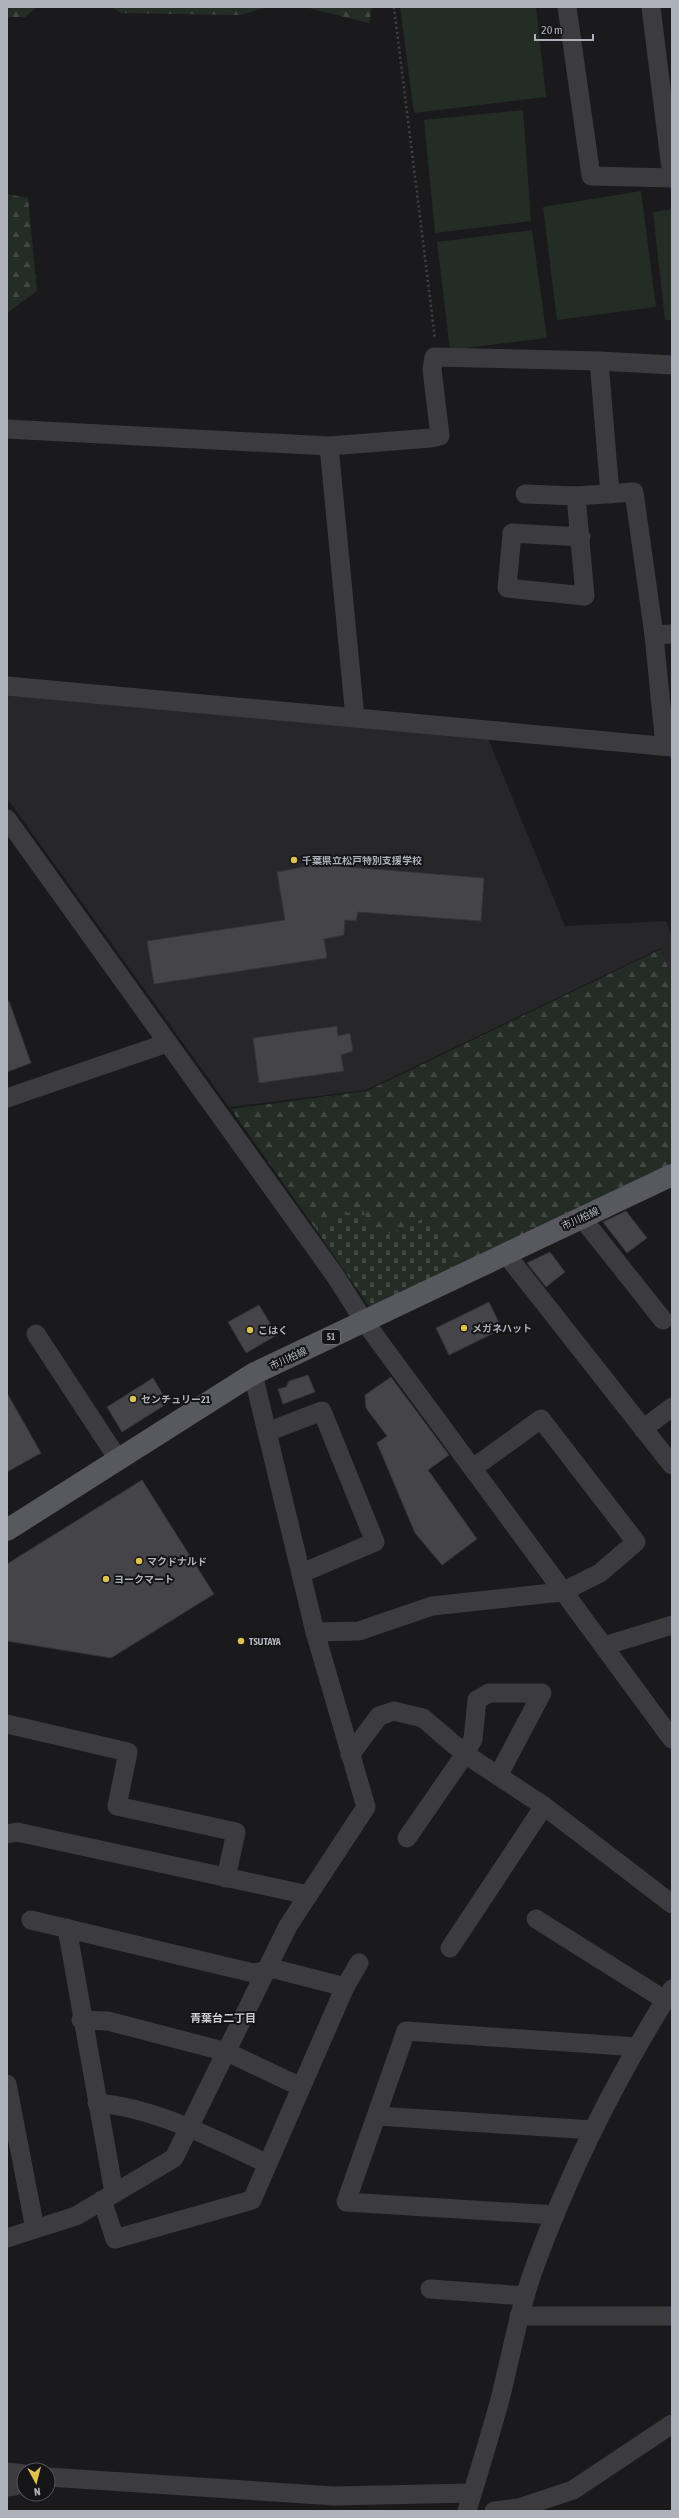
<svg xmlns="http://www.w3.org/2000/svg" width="679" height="2518" font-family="'Asap Condensed','Noto Sans JP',sans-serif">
  <defs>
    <pattern id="forest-firs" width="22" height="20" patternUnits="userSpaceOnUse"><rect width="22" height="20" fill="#242c26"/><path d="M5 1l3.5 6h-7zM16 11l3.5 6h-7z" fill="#414843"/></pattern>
    <pattern id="cemetery-stones" width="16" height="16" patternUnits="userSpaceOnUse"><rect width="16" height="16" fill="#242c26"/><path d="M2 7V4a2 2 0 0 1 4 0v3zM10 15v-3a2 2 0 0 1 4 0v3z" fill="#414843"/></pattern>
  </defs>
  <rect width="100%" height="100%" fill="#1a1a1c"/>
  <!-- built -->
  <path fill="#272629" d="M 7,693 L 487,736 L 565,926 L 666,921 L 672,935 L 672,977 L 661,948 L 366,1090 L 229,1107 L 7,798 Z"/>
  <!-- forest -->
  <g fill="url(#forest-firs)">
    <path d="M 7,7 L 37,7 L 25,17 L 7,17 Z"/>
    <path d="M 112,7 L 268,7 L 240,15 L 121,13 Z"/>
    <path d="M 305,7 L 372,7 L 369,23 Z"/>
    <path d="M 7,194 L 28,198 L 37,291 L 7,313 Z"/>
    <path d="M 661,949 L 672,977 L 672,1163 L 453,1268 L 429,1216 L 377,1239 L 360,1208 L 315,1228 L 231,1109 L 367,1091 Z"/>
  </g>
  <!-- cemetery -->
  <path fill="url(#cemetery-stones)" d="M 361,1207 L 377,1239 L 429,1216 L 453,1268 L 370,1308 L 315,1228 Z"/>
  <!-- garden -->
  <g fill="#242c26">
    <path d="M 400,7 L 536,7 L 546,97 L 414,113 Z"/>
    <path d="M 523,110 L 531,221 L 435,233 L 424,120 Z"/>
    <path d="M 641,191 L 656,307 L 557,320 L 543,207 Z"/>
    <path d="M 672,209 L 672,320 L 665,320 L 653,212 Z"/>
    <path d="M 532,230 L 547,338 L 450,350 L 437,242 Z"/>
  </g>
  <!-- building -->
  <g fill="#454549" stroke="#353438">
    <path d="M 323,863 L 324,865 L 484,878 L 481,921 L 358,912 L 356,921 L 345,920 L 344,935 L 324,939 L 327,958 L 154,984 L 147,941 L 285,920 L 277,872 Z"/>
    <path d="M 7,1001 L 9,1001 L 31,1063 L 7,1072 Z"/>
    <path d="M 337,1026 L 338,1036 L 350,1033 L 353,1051 L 341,1055 L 344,1071 L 259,1083 L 253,1038 Z"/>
    <path d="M 626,1211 L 647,1238 L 627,1253 L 603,1222 Z"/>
    <path d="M 550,1252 L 565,1272 L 546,1287 L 527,1263 Z"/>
    <path d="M 489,1302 L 502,1329 L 449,1355 L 436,1328 Z"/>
    <path d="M 259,1305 L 277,1335 L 246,1353 L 228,1322 Z"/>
    <path d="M 308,1375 L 315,1392 L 283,1404 L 278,1389 L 286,1387 L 289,1381 Z"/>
    <path d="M 391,1377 L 449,1455 L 428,1470 L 477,1539 L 442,1565 L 415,1533 L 377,1443 L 387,1436 L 366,1408 L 365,1395 Z"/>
    <path d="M 153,1378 L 168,1403 L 122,1432 L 107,1407 Z"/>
    <path d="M 7,1393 L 41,1453 L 7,1472 Z"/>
    <path d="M 142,1480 L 214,1594 L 111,1658 L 7,1641 L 7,1564 Z"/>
  </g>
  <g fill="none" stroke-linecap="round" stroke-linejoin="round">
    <!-- path -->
    <path stroke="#424247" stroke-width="2.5" stroke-dasharray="2 3" stroke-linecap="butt" d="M 394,7 L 435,339"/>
    <!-- minor -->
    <g stroke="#3c3c40" stroke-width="19">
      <path d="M 567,7 L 591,176 L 672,178"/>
      <path d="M 651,7 L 672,177"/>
      <path d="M 599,361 L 610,494"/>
      <path d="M 7,429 L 329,446 L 431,438 L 440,436 L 432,369 L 434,357 L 599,361 L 672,365"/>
      <path d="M 329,446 L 355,718"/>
      <path d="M 525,494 L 576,496 L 634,492 L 654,635 L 665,746"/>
      <path d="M 576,496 L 585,596 L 507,588 L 512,533 L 581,537"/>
      <path d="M 654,635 L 672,634"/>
      <path d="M 7,686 L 672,747"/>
      <path d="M 7,819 L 334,1274 L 364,1321 L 672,1739"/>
      <path d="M 7,1098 L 167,1043"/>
      <path d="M 582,1218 L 663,1320"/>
      <path d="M 505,1253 L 672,1465"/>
      <path d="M 36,1334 L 118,1459"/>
      <path d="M 643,1429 L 672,1407"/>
      <path d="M 267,1432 L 322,1411 L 375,1542 L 302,1573"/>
      <path d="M 315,1632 L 359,1631 L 432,1606 L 562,1592 L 600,1573 L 636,1542 L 541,1419 L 473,1468"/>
      <path d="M 604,1646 L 672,1625"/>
      <path d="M 7,1724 L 128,1752 L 117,1806 L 236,1832 L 226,1878"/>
      <path d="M 350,1755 L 379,1716 L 394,1711 L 423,1718 L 465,1754 L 544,1806 L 672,1904"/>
      <path d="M 7,1834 L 17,1832 L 308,1895"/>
      <path d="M 407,1838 L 465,1754 L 473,1739 L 477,1700 L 489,1693 L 542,1693 L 498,1776"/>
      <path d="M 536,1919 L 665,2000"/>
      <path d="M 31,1920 L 253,1973 L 275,1969 L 345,1987"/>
      <path d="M 67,1928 L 114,2193"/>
      <path d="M 450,1948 L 544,1806"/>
      <path d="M 81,2020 L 108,2021 L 227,2052 L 301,2087"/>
      <path d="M 7,2084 L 35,2229"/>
      <path d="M 97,2103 C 156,2108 214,2139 266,2163"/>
      <path d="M 377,2116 L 593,2130"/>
      <path d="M 102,2200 L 115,2239 L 252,2200 L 345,1987 L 359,1963"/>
      <path d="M 555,2215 L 346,2202 L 406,2031 L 637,2047"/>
      <path d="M 7,2238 L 76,2216 L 174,2158 L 288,1926 L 366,1807 L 315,1632 L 253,1374"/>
      <path d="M 430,2289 L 525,2296"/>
      <path d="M 519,2316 L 672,2316"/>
      <path d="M 7,2472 L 24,2474"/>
      <path d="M 48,2477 L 334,2496 L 472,2493"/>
      <path d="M 7,2487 L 15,2486 L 24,2481"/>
      <path d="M 467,2511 C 478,2475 489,2439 499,2403 C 511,2357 519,2308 536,2263 C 571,2168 618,2075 672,1989"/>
      <path d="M 494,2511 L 519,2508 L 573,2490 L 672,2424"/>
    </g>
    <!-- major -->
    <path stroke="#58585f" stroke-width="22" d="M 7,1530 L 253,1374 L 672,1175"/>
  </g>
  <!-- markers -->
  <g fill="#dec250" stroke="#151517" stroke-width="1.5">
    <circle cx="294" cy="860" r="4"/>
    <circle cx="464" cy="1328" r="4"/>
    <circle cx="250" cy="1330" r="4"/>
    <circle cx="133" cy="1399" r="4"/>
    <circle cx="139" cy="1561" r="4"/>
    <circle cx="106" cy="1579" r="4"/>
    <circle cx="241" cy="1641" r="4"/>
  </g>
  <g text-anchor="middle" stroke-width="4" stroke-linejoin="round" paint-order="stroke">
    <!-- shield labels -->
    <rect fill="#151517" stroke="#808289" stroke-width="1" x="322" y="1330" width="18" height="14" rx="3"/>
    <g font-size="9" font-weight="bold" fill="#aeb0ba">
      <text x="331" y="1340">51</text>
    </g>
    <!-- poi labels -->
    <g font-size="10" font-weight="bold" fill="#aeb0ba" stroke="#151517" text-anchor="start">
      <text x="302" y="864">千葉県立松戸特別支援学校</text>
      <text x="472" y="1332">メガネハット</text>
      <text x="258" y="1334">こはく</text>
      <text x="141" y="1403">センチュリー21</text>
      <text x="147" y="1565">マクドナルド</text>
      <text x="114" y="1583">ヨークマート</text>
      <text x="249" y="1645">TSUTAYA</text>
    </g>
    <!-- street labels -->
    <g font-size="10" fill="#aeb0ba" stroke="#151517">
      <text transform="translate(580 1218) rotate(-25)" y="4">市川柏線</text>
      <text transform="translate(288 1358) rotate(-25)" y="4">市川柏線</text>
    </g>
    <!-- neighbourhood labels -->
    <g font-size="11" font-weight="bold" fill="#cfd0d6" stroke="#151517">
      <text x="223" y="2022">青葉台二丁目</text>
    </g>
  </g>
  <!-- border -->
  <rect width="679" height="2518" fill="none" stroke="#aeb0ba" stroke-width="16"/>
  <!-- north arrow -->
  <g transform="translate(36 2482) rotate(173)"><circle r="19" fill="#151517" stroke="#525358"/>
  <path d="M0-3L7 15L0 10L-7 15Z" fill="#dec250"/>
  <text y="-6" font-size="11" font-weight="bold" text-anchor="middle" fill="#aeb0ba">N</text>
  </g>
  <!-- scale -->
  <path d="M535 34v6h58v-6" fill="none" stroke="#aeb0ba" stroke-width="2"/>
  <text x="541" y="34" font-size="12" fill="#aeb0ba" stroke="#151517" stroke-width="3" paint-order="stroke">20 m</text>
</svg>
